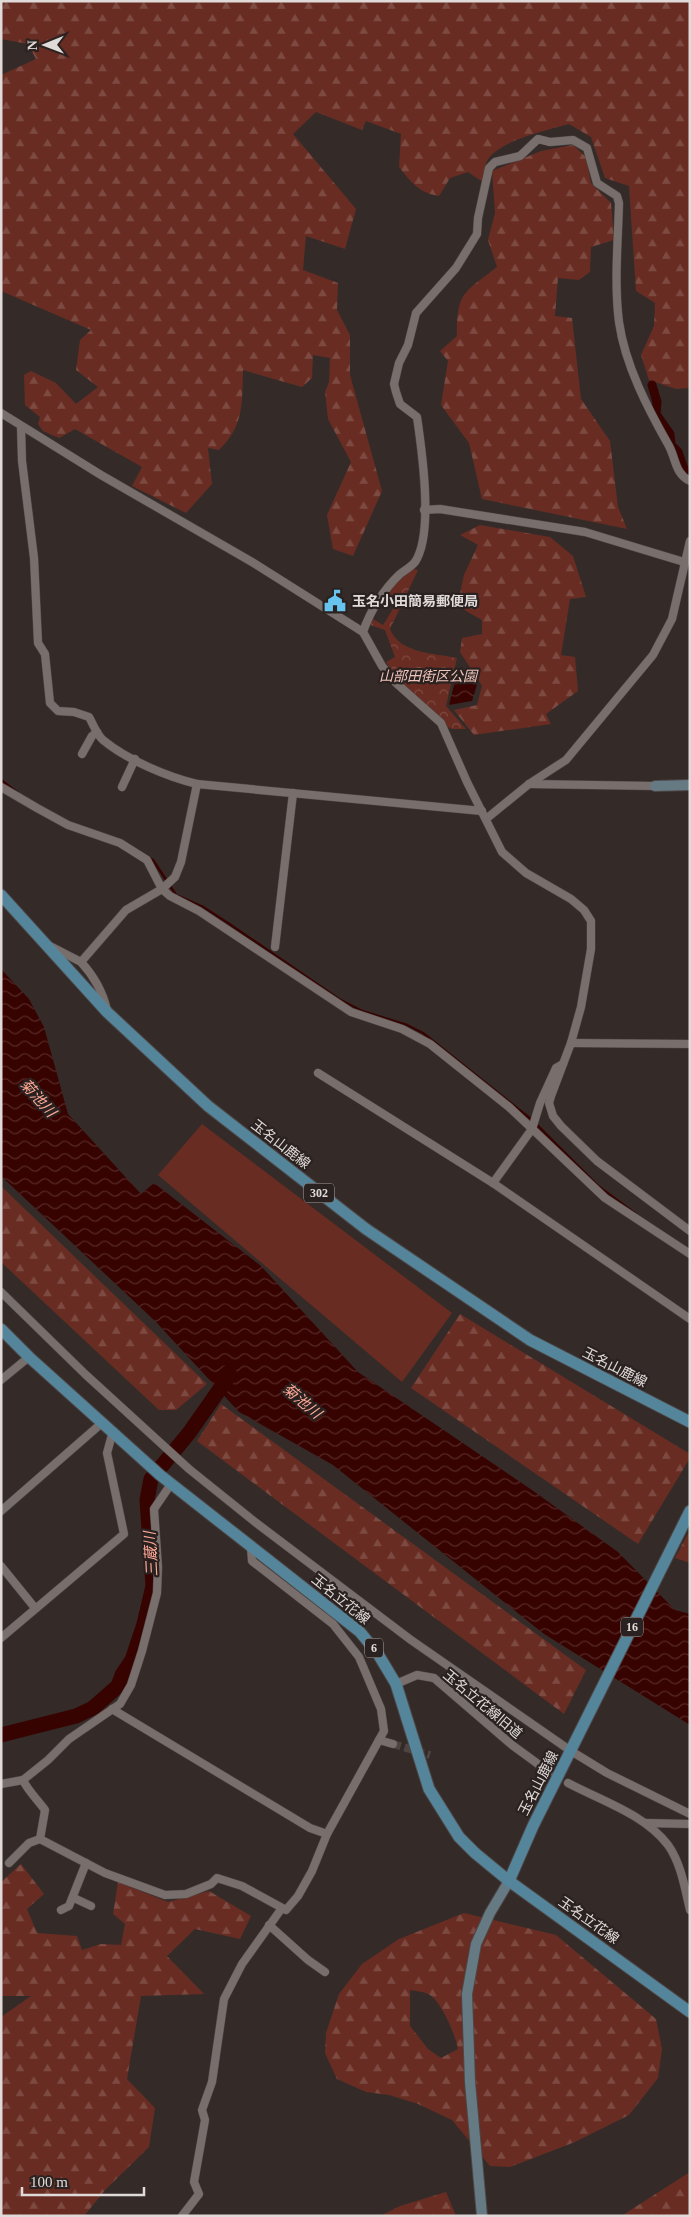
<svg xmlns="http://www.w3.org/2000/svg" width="691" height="2217" font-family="'Times New Roman','Noto Sans JP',serif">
  <defs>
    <pattern id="forest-firs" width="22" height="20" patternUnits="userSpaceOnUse" patternTransform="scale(1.25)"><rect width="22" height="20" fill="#682c22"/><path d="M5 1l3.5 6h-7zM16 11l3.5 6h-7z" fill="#7d4a42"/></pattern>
    <pattern id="park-crowns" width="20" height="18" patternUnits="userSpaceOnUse" patternTransform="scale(1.25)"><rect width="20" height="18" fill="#682c22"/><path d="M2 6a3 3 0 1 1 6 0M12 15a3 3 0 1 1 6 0" fill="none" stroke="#7d4a42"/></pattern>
    <pattern id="water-waves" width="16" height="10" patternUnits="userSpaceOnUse" patternTransform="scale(1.25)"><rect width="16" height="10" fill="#370300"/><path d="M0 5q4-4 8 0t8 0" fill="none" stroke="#542725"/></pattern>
  </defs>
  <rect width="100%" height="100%" fill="#342b29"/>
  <!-- green -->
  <path fill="#682c22" d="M 202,1124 L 452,1313 L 402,1382 L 158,1175 Z"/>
  <!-- forest -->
  <g fill="url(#forest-firs)" fill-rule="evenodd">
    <path d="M 1,1 L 690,1 L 690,388 L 676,389 L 649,380 L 641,355 L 654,326 L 655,303 L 636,291 L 629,186 L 605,178 L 591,137 L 569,124 C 548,130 495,141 486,163 C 484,168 484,176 483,182 L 468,172 L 450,178 L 439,196 C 419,193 411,182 399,167 L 401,134 L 366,121 L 362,130 L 316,112 L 293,134 L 356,209 L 345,249 L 306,236 L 303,270 L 338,283 L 337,310 L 350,335 L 350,375 L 382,491 L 353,556 L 333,549 L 327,515 L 351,462 L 328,419 L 325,392 L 329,382 L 330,358 L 313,355 L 312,378 L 302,387 L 243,370 C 242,403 244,426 219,450 L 208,448 L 212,484 L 186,513 L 132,486 L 142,467 L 75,429 L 59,438 L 43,431 L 38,424 L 40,417 L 25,405 L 24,375 L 31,371 L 56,383 L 76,404 L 98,387 L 76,370 L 80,340 L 91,330 L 1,291 L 1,75 L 36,59 L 28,44 L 1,39 Z"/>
    <path d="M 573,145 L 586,157 L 591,183 L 611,203 L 614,240 L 591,247 L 590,272 L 579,280 L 558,278 L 555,316 L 572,318 L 581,399 L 610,441 L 618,507 L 627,529 L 482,499 L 469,443 L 441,405 L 448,361 L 440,351 L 457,336 C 456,292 465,292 497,267 L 488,240 L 495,213 L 492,171 L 541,151 Z"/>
    <path d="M 480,525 L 550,537 L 573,556 L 586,597 L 570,599 L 561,655 L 575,657 L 578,691 L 546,714 L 551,724 L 474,735 L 454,710 L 477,705 L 482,686 L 460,652 L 462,638 L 482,634 L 482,620 L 466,611 L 458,603 L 464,575 L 478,545 L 460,535 Z"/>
    <path d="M 1,1186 L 207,1384 L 176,1410 L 159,1410 L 1,1262 Z"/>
    <path d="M 460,1314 L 690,1454 L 690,1458 L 638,1544 L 411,1388 Z"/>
    <path d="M 221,1404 L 586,1670 L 564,1714 L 197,1441 Z"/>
    <path d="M 690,1530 L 690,1563 L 675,1558 Z"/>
    <path d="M 21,1864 L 44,1894 L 27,1909 L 37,1933 L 77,1936 L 82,1950 L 101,1944 L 121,1945 L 125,1924 L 113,1914 L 118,1882 L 168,1902 L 209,1891 L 251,1916 L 240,1939 L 195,1929 L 167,1956 L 204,1994 L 141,1996 L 127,2079 L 155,2108 L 149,2147 L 106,2189 L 84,2216 L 1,2216 L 1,2017 L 31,1996 L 1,1996 L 1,1882 Z"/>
    <path d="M 464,1913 L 556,1935 L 656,2019 L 662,2049 L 658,2078 L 629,2115 L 575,2142 L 510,2167 L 490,2166 L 452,2120 L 418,2104 L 389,2095 L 366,2092 L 337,2079 L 325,2053 L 326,2033 L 339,1994 L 362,1964 L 399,1939 ZM 410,1990 C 416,1991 425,1992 430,1995 C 442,2003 455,2034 458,2049 L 441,2058 L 428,2049 L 410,2026 Z"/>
    <path d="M 690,2172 L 690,2216 L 622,2216 L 629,2211 Z"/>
    <path d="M 446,2192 L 456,2216 L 380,2216 L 400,2206 Z"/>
  </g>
  <!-- park -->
  <path fill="url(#park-crowns)" d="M 412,569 L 418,570 L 390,629 C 400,654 434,653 457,658 L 446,706 L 466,729 L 452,729 L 446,726 L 437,714 L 397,680 L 386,662 L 395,657 L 385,630 L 370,625 L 373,619 L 383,625 L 396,604 L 386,597 L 392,587 Z"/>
  <!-- water -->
  <g fill="url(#water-waves)">
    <path d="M 458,669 L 477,685 L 472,701 L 449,705 Z"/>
    <path d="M 1,969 L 29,999 L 44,1027 L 68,1114 L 141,1194 L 154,1183 L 261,1266 L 358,1372 L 532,1490 L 618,1552 L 675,1610 L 690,1614 L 690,1725 L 544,1634 L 333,1465 L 239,1412 L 156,1322 L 1,1176 Z"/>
  </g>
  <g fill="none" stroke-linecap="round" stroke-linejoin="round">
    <!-- stream -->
    <g stroke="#370300" stroke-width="2.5">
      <path d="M 1,780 L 18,793"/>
      <path d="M 148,857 L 153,860 L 176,895 L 203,907 L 228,923 L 339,999 L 362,1011 L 407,1025 L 423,1033 L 532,1120"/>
      <path d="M 536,1124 L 598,1186 L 636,1214"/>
    </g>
    <!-- canal -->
    <path stroke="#370300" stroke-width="9" d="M 652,385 L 657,402 L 656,414 L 670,434 L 671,445 L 678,452 L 685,472 L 690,475"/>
    <!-- river -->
    <path stroke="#370300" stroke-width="15" d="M 1,1735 L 76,1716 L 93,1708 L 118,1686 L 122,1675 L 132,1660 L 144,1624 L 153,1586 L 147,1500 L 151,1479 L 189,1433 L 229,1376 L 229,1372"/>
    <!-- street-tunnel -->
    <path stroke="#4e4543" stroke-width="8" stroke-dasharray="8 4" stroke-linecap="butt" d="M 393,1744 L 430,1755"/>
    <!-- street casing -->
    <g stroke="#4e4746" stroke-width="9">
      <g id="street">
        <path d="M 1,413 L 101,475 L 252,562 L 363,632 L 382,666 L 396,683 L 441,723 L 467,782 L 502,852 L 526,873 L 571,899 L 584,910 L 591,921 L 591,949 L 581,1007 L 571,1043 L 551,1096 L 549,1103 L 553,1116 L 561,1126 L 597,1161 L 690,1231"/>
        <path d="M 21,427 L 22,461 L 34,558 L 38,643 L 45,654 L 50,703 L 58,711 L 74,712 L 89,717 C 93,724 97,735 103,740 C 127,760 168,777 197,784 L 482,811"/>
        <path d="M 424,510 L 440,509 L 585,532 L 684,562"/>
        <path d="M 363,632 C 370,611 384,589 400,574 C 405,570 411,567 415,562 C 434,534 422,451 417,417 L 400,404 L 396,392 L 394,384 L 399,363 L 408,345 L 416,313 L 456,268 L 477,234 L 478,218 L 489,168 L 495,162 L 520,156 L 538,139 L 550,142 L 573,140 L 587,148 L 597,183 L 617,196 L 619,203 C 618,242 614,283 619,322 C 625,365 648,409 669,446 C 676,459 675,474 690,481"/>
        <path d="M 82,754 L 92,736 L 97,732"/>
        <path d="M 529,784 L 655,786"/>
        <path d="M 1,787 L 37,808 L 68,825 L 120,843 L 147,860 L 162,889 L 170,896 L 199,911 L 351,1012 L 402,1029 L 430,1044 L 509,1107 L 605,1198 L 690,1254"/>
        <path d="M 122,787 L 135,759"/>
        <path d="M 486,819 L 529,784 L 566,760 L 653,655 L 672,619 L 690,541"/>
        <path d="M 48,945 L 81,962"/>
        <path d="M 275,947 L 293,793"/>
        <path d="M 107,1010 C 103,993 93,975 81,962 L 126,910 L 162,889 L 175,877 L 181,862 L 197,784"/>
        <path d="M 571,1043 L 690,1044"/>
        <path d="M 318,1073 L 493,1183 L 690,1319"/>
        <path d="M 493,1183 L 532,1129 L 540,1103 L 556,1068 L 563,1064"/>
        <path d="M 1,1292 L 85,1374 L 189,1469 L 255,1522 L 411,1640 L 571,1751 L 607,1773 L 690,1814"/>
        <path d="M 1,1380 L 29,1357"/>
        <path d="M 1,1511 L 103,1422"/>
        <path d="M 1,1566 L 35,1608"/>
        <path d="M 1,1638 L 124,1534 L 107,1453 L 113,1431"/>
        <path d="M 396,1684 L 417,1675 L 434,1678 L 512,1745 L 549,1772"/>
        <path d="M 112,1709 L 310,1828 L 327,1834"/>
        <path d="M 379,1740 L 393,1744"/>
        <path d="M 23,1780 C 28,1791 38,1800 45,1810 L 40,1839 L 105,1873 L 165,1895 L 186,1894 L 211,1884 L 217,1878 L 242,1886 L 286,1910 L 298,1896 L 312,1871 L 327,1834 L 384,1731 L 381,1709 L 359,1657 L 333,1624 L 252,1561 L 251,1548"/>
        <path d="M 568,1783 C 602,1801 644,1814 668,1845 C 681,1863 685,1889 690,1910"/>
        <path d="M 1,1784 L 23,1780 L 48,1760 L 69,1739 L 120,1704 L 131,1685 L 142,1651 L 157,1593 L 158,1567 L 154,1509 L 171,1484"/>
        <path d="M 646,1823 L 690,1824"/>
        <path d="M 9,1863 L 29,1843 L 40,1839"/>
        <path d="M 74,1898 L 91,1906"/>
        <path d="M 61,1910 L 69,1906 L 86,1863"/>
        <path d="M 269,1925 L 308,1960 L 325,1972"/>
        <path d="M 182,2216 L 199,2194 L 194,2182 L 205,2120 L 202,2110 L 212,2082 L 224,1999 L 242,1964 L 282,1908"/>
      </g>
    </g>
    <!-- secondary casing -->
    <g stroke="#4e4746" stroke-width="12">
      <g id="secondary">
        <path d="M 655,786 L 690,785"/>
        <path d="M 482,2216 L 470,2082 L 467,1994 L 476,1944 L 490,1913 L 509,1881"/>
      </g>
    </g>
    <!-- primary casing -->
    <g stroke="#4e4746" stroke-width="13">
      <g id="primary">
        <path d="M 1,895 L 107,1012 L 208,1106 L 366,1229 L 530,1340 L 690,1422"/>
        <path d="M 1,1329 L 29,1357 L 160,1475 L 360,1632 L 378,1654 L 396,1684 L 429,1789 L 459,1837 L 475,1853 L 509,1881 L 690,2012"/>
        <path d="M 509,1881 L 533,1826 L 690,1511"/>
      </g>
    </g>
    <!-- street -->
    <use href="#street" stroke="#786f6d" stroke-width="8"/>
    <!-- secondary -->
    <use href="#secondary" stroke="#667a84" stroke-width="10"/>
    <!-- primary -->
    <use href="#primary" stroke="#55859b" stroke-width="11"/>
  </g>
  <!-- icons -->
  <defs>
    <g id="civic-bare" transform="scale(1.725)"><path d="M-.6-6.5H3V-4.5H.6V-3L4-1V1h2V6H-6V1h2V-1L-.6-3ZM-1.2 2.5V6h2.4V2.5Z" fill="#66c4ef" stroke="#2a2220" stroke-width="2.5" paint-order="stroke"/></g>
  </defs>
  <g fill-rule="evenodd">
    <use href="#civic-bare" x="335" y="601"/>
  </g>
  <g text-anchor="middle" stroke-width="4.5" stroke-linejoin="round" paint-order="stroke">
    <!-- shield labels -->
    <g fill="#2a2220" stroke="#a9a3a2" stroke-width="1">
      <rect x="304" y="1183.5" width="30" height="19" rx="4"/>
      <rect x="621" y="1617.5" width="22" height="19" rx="4"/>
      <rect x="365" y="1638.5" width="18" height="19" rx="4"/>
    </g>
    <g font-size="12" font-weight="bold" fill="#e0dad9">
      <text x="319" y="1197">302</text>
      <text x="632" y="1631">16</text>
      <text x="374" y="1652">6</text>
    </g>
    <!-- poi labels -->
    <g font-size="14" font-weight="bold" fill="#e0dad9" stroke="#2a2220" text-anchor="start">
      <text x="352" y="606">玉名小田簡易郵便局</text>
    </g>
    <!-- park labels -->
    <g font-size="14" font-style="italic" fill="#f1c4bb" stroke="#2a2220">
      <text x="428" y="681">山部田街区公園</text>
    </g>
    <!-- street labels -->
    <g font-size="14" fill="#e0dad9" stroke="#2a2220">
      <text transform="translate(281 1144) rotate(38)" y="5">玉名山鹿線</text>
      <text transform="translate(615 1367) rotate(27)" y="5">玉名山鹿線</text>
      <text transform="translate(341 1599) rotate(39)" y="5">玉名立花線</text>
      <text transform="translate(483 1704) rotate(40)" y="5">玉名立花線旧道</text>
      <text transform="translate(538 1783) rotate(-63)" y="5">玉名山鹿線</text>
      <text transform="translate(589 1920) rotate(35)" y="5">玉名立花線</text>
    </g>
    <!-- water labels -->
    <g font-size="15" font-style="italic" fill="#fea795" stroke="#2a2220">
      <text transform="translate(38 1098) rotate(48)" y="5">菊池川</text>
      <text transform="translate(302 1401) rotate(40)" y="5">菊池川</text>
      <text transform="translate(151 1554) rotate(-93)" y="5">三蔵川</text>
    </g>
  </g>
  <!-- border -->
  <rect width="691" height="2217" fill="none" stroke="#e0dad9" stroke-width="5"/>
  <!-- north arrow -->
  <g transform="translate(45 45) rotate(269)" stroke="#2a2220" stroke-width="4" paint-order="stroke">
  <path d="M0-4L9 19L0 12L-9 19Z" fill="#e0dad9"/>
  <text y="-8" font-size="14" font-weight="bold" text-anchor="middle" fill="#e0dad9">N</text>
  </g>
  <!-- scale -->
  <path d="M22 2187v8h122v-8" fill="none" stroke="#e0dad9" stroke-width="2.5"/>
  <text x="30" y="2187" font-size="15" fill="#e0dad9" stroke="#2a2220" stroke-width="4" paint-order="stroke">100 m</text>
</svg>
